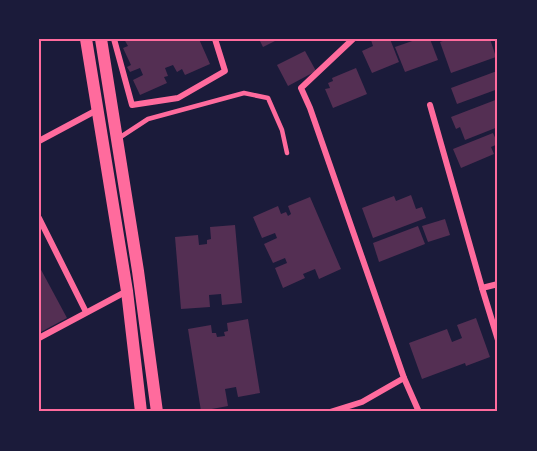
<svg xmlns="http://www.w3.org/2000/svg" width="537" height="451" font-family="Manrope,sans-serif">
  <rect width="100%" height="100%" fill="#1b1b3a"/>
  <!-- building -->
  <g fill="#542f53">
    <path d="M 124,39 L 199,39 L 210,64 L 185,75 L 182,69 L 177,72 L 173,65 L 165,68 L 168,76 L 164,77 L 167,83 L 140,95 L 133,80 L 143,75 L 140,68 L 130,72 L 127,67 L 131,65 L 123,48 L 128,46 Z"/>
    <path d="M 259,39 L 279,39 L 263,47 Z"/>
    <path d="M 373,39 L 390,39 L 399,62 L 372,73 L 362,51 L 373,46 L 371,40 Z"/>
    <path d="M 418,39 L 430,39 L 438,60 L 405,72 L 395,47 Z"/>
    <path d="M 448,39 L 490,39 L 496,57 L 451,73 L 440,42 Z"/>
    <path d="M 305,51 L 316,71 L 288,86 L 277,65 Z"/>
    <path d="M 356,68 L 367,94 L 333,108 L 325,89 L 330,88 L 328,83 L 333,81 L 332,78 Z"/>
    <path d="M 497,71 L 498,89 L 457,104 L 451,88 Z"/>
    <path d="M 498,99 L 498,127 L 465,140 L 460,127 L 456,129 L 451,117 Z"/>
    <path d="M 493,133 L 498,144 L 491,147 L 494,154 L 461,168 L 453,149 Z"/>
    <path d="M 411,195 L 416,209 L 422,207 L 426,218 L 373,238 L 362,208 L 394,196 L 396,201 Z"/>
    <path d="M 310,197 L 341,269 L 319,279 L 315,269 L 303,274 L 305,278 L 283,288 L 275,268 L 287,263 L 285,258 L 273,263 L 264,244 L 277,238 L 275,233 L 262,238 L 253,217 L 278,206 L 281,214 L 286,212 L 288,216 L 291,214 L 288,206 Z"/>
    <path d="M 445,219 L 450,235 L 428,242 L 422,226 Z"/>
    <path d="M 235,225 L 242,303 L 222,305 L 221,294 L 209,295 L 210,307 L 181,309 L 175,237 L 198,235 L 199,245 L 207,244 L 207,240 L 211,239 L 210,227 Z"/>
    <path d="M 418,226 L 425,244 L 379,262 L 373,243 Z"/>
    <path d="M 39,266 L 67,318 L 39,333 Z"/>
    <path d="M 476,318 L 490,357 L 466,366 L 465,363 L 422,379 L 409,343 L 447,329 L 452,342 L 462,338 L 457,325 Z"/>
    <path d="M 248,319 L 260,393 L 238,397 L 236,387 L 225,389 L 228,406 L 201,411 L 188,329 L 211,325 L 212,333 L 216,333 L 217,337 L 225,336 L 224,332 L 228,331 L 227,323 Z"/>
  </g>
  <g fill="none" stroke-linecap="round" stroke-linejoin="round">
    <!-- service -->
    <path stroke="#ff6b9d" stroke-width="4.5" d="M 119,138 L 148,119 L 244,93 L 268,98 L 282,130 L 287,153"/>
    <!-- minor -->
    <g stroke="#ff6b9d" stroke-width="6">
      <path d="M 114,39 L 132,105 L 178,98 L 225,71 L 215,39"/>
      <path d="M 430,105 L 482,288 L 498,284"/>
      <path d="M 39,141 L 97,110"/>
      <path d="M 39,218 L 86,312"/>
      <path d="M 482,288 L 498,340"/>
      <path d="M 39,338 L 127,291"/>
      <path d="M 404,378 L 419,412"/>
      <path d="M 330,412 L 362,402 L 404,378 L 310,108 L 301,88 L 353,39"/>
    </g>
    <!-- secondary -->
    <g stroke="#ff6b9d" stroke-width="12">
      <path d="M 86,39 L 127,291 L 141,412"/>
      <path d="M 101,39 L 138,271 L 157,412"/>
    </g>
  </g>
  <!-- border -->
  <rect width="537" height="451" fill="none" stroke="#1b1b3a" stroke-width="81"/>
  <rect x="40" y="40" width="456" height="370" fill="none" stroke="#ff6b9d" stroke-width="2"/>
</svg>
